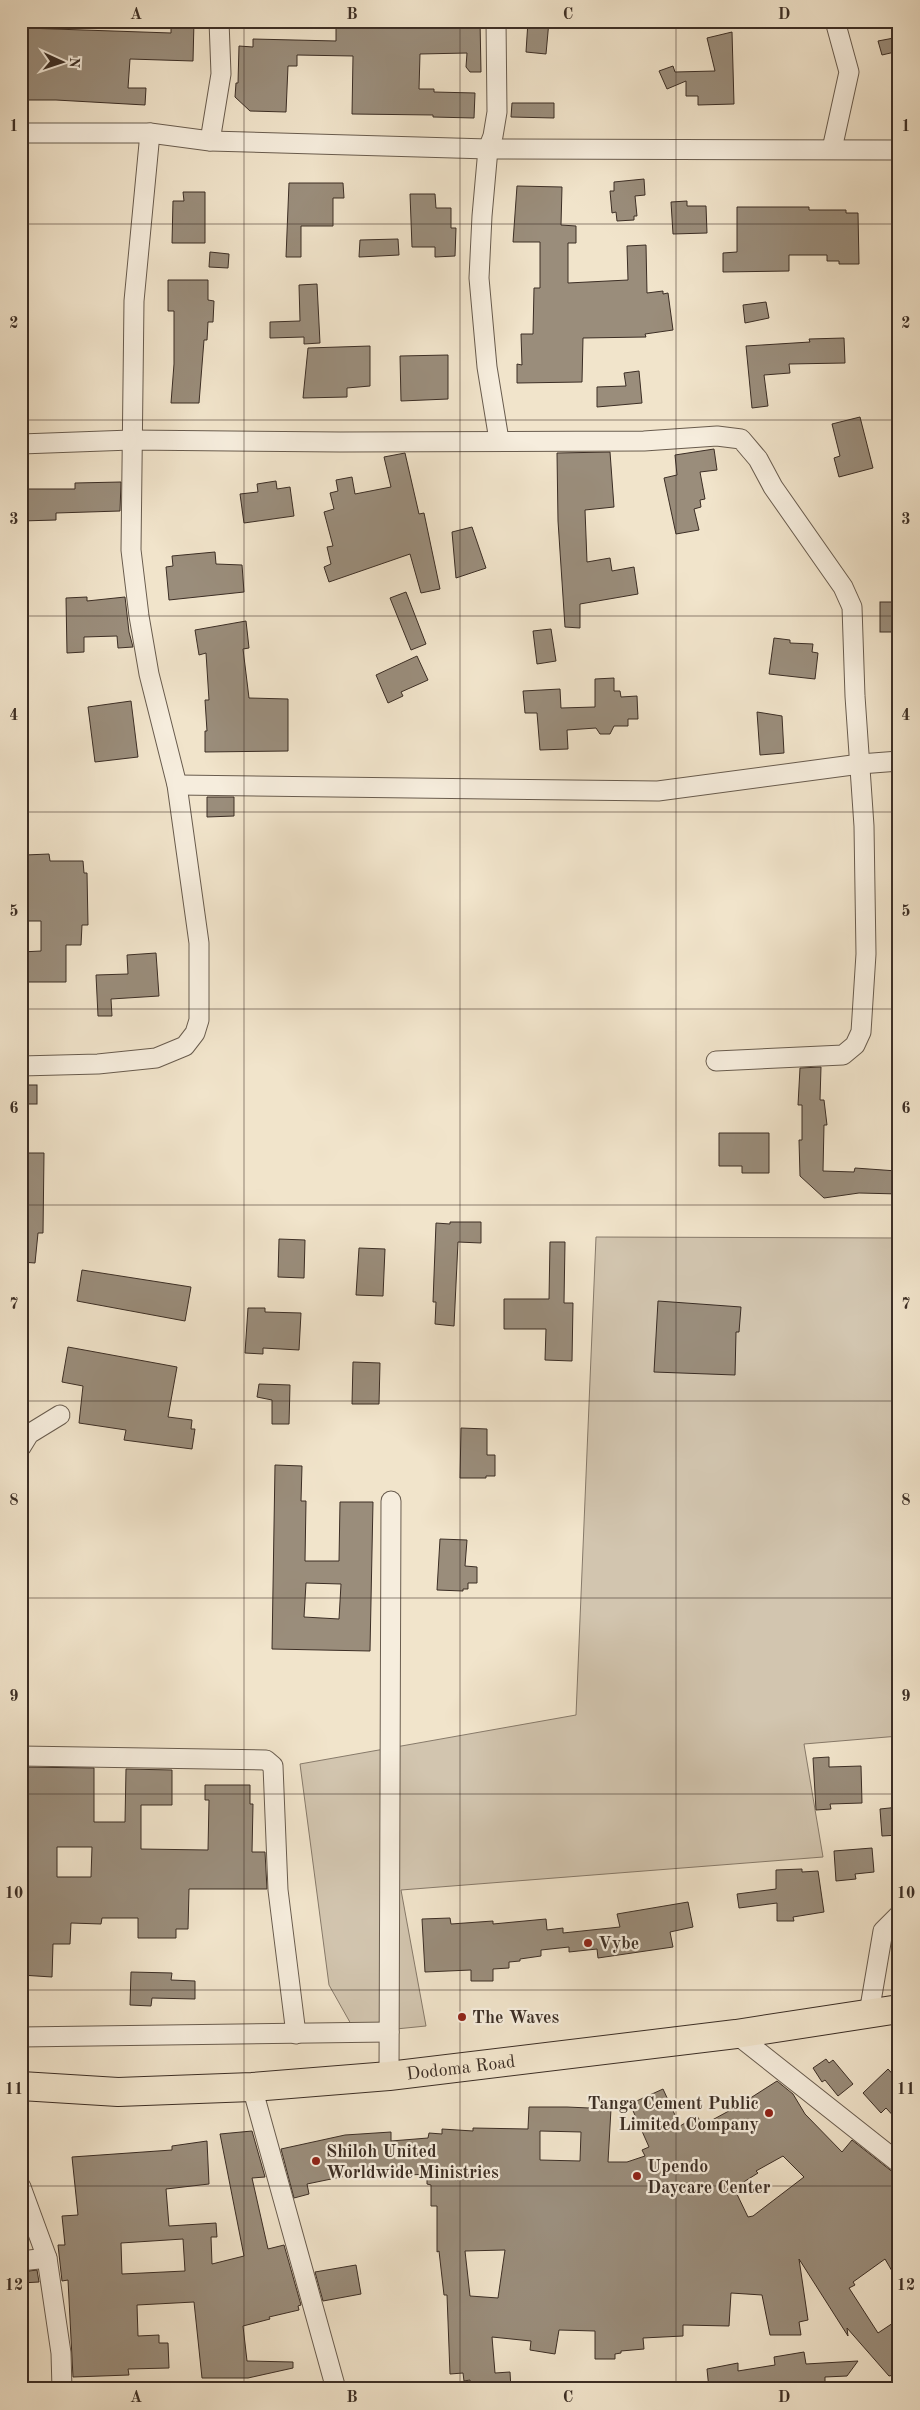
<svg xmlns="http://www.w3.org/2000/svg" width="920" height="2410" font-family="'Old Standard TT',serif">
  <rect width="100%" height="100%" fill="#f1e4cb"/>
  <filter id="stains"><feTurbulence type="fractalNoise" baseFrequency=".004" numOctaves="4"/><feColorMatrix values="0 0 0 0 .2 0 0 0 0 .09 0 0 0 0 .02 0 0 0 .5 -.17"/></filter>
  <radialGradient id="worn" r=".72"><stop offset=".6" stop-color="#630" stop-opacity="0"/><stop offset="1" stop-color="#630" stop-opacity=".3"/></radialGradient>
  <!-- green -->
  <path fill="#d2c5af" stroke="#877a6a" d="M 596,1237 L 899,1238 L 899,1736 L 804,1744 L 823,1857 L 401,1890 L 426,2026 L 356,2033 L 329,1985 L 300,1764 L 576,1715 Z"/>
  <!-- building -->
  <g fill="#9a8d7b" stroke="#3c2e25" fill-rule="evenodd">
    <path d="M 171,21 L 194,21 L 193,61 L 130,59 L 128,88 L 146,88 L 145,105 L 56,100 L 21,100 L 25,28 L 171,33 Z"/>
    <path d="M 336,21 L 480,21 L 481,72 L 470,72 L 466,67 L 467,53 L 420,54 L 419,89 L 434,89 L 434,92 L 475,93 L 474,118 L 433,117 L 433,115 L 352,114 L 353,56 L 297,55 L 297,66 L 288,66 L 286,112 L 250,111 L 235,97 L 236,83 L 238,83 L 239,46 L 253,47 L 253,39 L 336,41 Z"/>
    <path d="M 528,21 L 549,21 L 546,54 L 526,52 Z"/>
    <path d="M 732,32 L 734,104 L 698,105 L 698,96 L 686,96 L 686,81 L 667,89 L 659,71 L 673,66 L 675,72 L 715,71 L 707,38 Z"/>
    <path d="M 899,37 L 899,51 L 882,55 L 878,41 Z"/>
    <path d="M 512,103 L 554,103 L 554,118 L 511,117 Z"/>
    <path d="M 644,179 L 645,195 L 635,196 L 637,216 L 634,216 L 634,220 L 617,221 L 616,212 L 612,213 L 610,191 L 614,191 L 614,182 Z"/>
    <path d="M 289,183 L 343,183 L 344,198 L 333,198 L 333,226 L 301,226 L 301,257 L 286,257 Z"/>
    <path d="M 517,186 L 562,187 L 561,225 L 576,226 L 576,243 L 568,243 L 568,283 L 628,280 L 627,246 L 646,245 L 647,293 L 663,291 L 663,294 L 668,293 L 673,330 L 645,334 L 646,337 L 583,338 L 582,382 L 517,383 L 517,364 L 522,365 L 521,334 L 533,334 L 534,288 L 540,288 L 540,242 L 513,242 Z"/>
    <path d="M 183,192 L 205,192 L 205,243 L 172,243 L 173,201 L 184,201 Z"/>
    <path d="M 410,194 L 435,194 L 436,208 L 451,208 L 451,228 L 456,228 L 455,256 L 435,257 L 435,247 L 412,247 Z"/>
    <path d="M 687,201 L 687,206 L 706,206 L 707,233 L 673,234 L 671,202 Z"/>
    <path d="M 737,207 L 809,207 L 809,210 L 846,210 L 846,213 L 858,213 L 859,264 L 839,264 L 839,261 L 827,261 L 827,255 L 789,255 L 789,271 L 723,272 L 723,253 L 737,252 Z"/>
    <path d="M 398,239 L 399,255 L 359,257 L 360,240 Z"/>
    <path d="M 210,252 L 229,254 L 228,268 L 209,267 Z"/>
    <path d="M 168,280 L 208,280 L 208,300 L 214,301 L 213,322 L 208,322 L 207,340 L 204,340 L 199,403 L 171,403 L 174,364 L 174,311 L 168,311 Z"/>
    <path d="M 317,284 L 320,343 L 304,344 L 304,337 L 270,338 L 270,322 L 300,321 L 299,285 Z"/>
    <path d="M 766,302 L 769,318 L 745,323 L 743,305 Z"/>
    <path d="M 844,338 L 845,363 L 789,364 L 790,373 L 764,375 L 768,406 L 752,408 L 746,346 L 810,342 L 809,339 Z"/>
    <path d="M 370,346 L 370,386 L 347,388 L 347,397 L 303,398 L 308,348 Z"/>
    <path d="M 448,355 L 448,399 L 401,401 L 400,356 Z"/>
    <path d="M 639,371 L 642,403 L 597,407 L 597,387 L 626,386 L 624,373 Z"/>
    <path d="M 860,417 L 873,468 L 839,477 L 834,458 L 840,456 L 832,424 Z"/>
    <path d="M 714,449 L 717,470 L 700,472 L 705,499 L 700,500 L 701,507 L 694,509 L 699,530 L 676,534 L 664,478 L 677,475 L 675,455 Z"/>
    <path d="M 610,452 L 614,507 L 585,510 L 587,562 L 610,558 L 612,571 L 634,567 L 638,594 L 580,604 L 580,628 L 565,627 L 558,521 L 557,453 Z"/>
    <path d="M 405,453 L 419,514 L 424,513 L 440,589 L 421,593 L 410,554 L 329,582 L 324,567 L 331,564 L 327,547 L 333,546 L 324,512 L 334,509 L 330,493 L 338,491 L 336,480 L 352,477 L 355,494 L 391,487 L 384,457 Z"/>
    <path d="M 276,481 L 277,489 L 290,487 L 294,516 L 244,523 L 240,494 L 258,492 L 257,484 Z"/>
    <path d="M 121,482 L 120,511 L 56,513 L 56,520 L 21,521 L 21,489 L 75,489 L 75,483 Z"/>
    <path d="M 472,527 L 486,568 L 456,578 L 452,532 Z"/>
    <path d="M 215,552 L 216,564 L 242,565 L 244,592 L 169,600 L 166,567 L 173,566 L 172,556 Z"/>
    <path d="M 406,592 L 426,644 L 411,650 L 390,598 Z"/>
    <path d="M 87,597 L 87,601 L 125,597 L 129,632 L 133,647 L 118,648 L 117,636 L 84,637 L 84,652 L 67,653 L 66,598 Z"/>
    <rect x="880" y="602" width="19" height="30"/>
    <path d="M 246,621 L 249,648 L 243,649 L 249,698 L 288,699 L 288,751 L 205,752 L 205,731 L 207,731 L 205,700 L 209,700 L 206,653 L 199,655 L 195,630 Z"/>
    <path d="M 551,629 L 556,661 L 537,664 L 533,631 Z"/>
    <path d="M 774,638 L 790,640 L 790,643 L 813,644 L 812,652 L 818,653 L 815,679 L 769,674 Z"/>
    <path d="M 417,656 L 428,680 L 401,692 L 403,696 L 388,703 L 376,675 Z"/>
    <path d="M 614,678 L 614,691 L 620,691 L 621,697 L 637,696 L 638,719 L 628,719 L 628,726 L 614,726 L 610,734 L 600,734 L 596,728 L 567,730 L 568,749 L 540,750 L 537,713 L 525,713 L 523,691 L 560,689 L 561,708 L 595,707 L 595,679 Z"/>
    <path d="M 131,701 L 138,757 L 95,762 L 88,707 Z"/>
    <path d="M 757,712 L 782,716 L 784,753 L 760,755 Z"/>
    <path d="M 207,797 L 234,797 L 234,816 L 207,817 Z"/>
    <path d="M 49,854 L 50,861 L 83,861 L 84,873 L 87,873 L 88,925 L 82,925 L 81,945 L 66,945 L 66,982 L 21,982 L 21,952 L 41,951 L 41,921 L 25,921 L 25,855 Z"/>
    <path d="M 156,953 L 159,996 L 111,999 L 112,1016 L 98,1016 L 96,975 L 128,974 L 127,955 Z"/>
    <path d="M 821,1067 L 820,1100 L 824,1100 L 827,1125 L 824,1125 L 823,1171 L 854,1172 L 855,1168 L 897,1171 L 899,1194 L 859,1193 L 824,1198 L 800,1176 L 799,1140 L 802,1140 L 802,1105 L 798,1105 L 800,1068 Z"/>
    <rect x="21" y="1085" width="16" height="19"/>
    <path d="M 719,1133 L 769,1133 L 769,1173 L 742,1173 L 742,1166 L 719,1166 Z"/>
    <path d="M 21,1153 L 44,1153 L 43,1233 L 38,1233 L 35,1263 L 21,1262 Z"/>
    <path d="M 450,1222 L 481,1222 L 481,1243 L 458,1242 L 454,1326 L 435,1324 L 436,1302 L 433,1302 L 436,1223 L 450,1224 Z"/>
    <path d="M 279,1239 L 305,1240 L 304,1278 L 278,1277 Z"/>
    <path d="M 550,1242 L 565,1242 L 564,1303 L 573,1303 L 572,1361 L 545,1360 L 546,1329 L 504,1329 L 504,1299 L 549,1299 Z"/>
    <path d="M 359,1248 L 385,1249 L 383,1296 L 356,1295 Z"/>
    <path d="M 82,1270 L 191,1287 L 185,1321 L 77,1301 Z"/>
    <path d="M 658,1301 L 741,1307 L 739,1332 L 736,1332 L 735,1375 L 654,1372 Z"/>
    <path d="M 248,1308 L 265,1308 L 265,1312 L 301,1313 L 299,1350 L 263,1348 L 263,1354 L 245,1353 Z"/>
    <path d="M 68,1347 L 177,1367 L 168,1417 L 192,1420 L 191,1429 L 195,1429 L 192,1449 L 124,1440 L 126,1430 L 79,1423 L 83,1386 L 62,1382 Z"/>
    <path d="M 353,1362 L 380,1363 L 379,1404 L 352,1404 Z"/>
    <path d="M 259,1384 L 290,1385 L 289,1424 L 272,1424 L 272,1400 L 257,1397 Z"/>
    <path d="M 461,1428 L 487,1429 L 487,1455 L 495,1455 L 495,1476 L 486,1476 L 486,1478 L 460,1478 Z"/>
    <path d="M 275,1465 L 302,1466 L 301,1501 L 306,1501 L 305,1561 L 339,1561 L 340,1502 L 373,1502 L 370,1651 L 272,1649 ZM 306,1583 L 341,1584 L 339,1619 L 304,1617 Z"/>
    <path d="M 440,1539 L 467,1540 L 465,1566 L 477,1567 L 477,1583 L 468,1583 L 468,1589 L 463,1589 L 463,1591 L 437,1590 Z"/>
    <path d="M 829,1757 L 829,1767 L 861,1766 L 862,1803 L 830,1804 L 831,1809 L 816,1810 L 813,1758 Z"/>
    <path d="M 21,1767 L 94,1768 L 94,1822 L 125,1822 L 126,1769 L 172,1770 L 172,1805 L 141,1805 L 141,1849 L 208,1850 L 209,1800 L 205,1800 L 205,1785 L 250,1785 L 250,1804 L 253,1804 L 252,1852 L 265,1852 L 267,1889 L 189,1889 L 188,1929 L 176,1929 L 176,1938 L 138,1938 L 138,1918 L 102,1918 L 101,1924 L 71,1923 L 70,1944 L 53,1944 L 52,1977 L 21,1975 ZM 57,1847 L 92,1847 L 91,1877 L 57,1877 Z"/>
    <path d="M 899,1807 L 899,1835 L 882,1836 L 880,1809 Z"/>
    <path d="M 872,1848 L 874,1872 L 855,1874 L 856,1879 L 836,1881 L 834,1851 Z"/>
    <path d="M 802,1869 L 802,1872 L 818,1871 L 824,1912 L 793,1917 L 794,1921 L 777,1921 L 777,1903 L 739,1908 L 737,1894 L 776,1889 L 776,1870 Z"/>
    <path d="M 688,1902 L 693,1927 L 670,1932 L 673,1947 L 598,1958 L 597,1949 L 569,1952 L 569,1947 L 541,1950 L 541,1956 L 520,1959 L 520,1961 L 509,1962 L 509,1968 L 493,1969 L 493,1981 L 471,1981 L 471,1970 L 425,1972 L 422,1919 L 450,1918 L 451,1924 L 493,1921 L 493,1924 L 546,1919 L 547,1930 L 563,1928 L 563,1933 L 620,1927 L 617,1914 Z"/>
    <path d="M 131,1972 L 172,1973 L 171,1980 L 195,1981 L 195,1999 L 152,1998 L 151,2006 L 130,2005 Z"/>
    <path d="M 826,2059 L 829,2063 L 833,2060 L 853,2084 L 838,2096 L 825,2080 L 822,2082 L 813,2068 Z"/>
    <path d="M 888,2069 L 899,2081 L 899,2122 L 886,2108 L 881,2113 L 863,2093 Z"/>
    <path d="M 777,2081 L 793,2094 L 805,2114 L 842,2152 L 852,2140 L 899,2177 L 899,2283 L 885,2259 L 853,2282 L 855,2285 L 849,2288 L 878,2333 L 899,2319 L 899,2374 L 889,2376 L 847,2328 L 848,2336 L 799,2259 L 808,2320 L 799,2322 L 801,2335 L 770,2335 L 762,2295 L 731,2293 L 729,2326 L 683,2325 L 683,2336 L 643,2338 L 644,2349 L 621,2351 L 621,2353 L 615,2354 L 615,2359 L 595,2359 L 595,2331 L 559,2330 L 555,2354 L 530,2350 L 531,2341 L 492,2337 L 495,2373 L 510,2372 L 511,2389 L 470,2389 L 470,2380 L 464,2381 L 463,2373 L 450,2374 L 447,2295 L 444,2295 L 439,2251 L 437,2252 L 437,2206 L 431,2206 L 431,2185 L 427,2184 L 427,2174 L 375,2177 L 375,2170 L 307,2184 L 309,2194 L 294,2198 L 281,2149 L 345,2135 L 391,2132 L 391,2141 L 428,2138 L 429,2133 L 442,2134 L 442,2129 L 473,2131 L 473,2128 L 528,2129 L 529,2107 L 567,2107 L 611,2109 L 608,2162 L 627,2162 L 645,2156 L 642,2150 L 649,2147 L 630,2104 L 663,2089 L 680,2126 L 697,2116 L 703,2125 L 738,2106 ZM 540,2131 L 581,2132 L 580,2161 L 540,2160 ZM 783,2156 L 804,2177 L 753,2216 L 748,2217 L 734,2188 L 758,2173 L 756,2171 ZM 505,2250 L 498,2298 L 470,2296 L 465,2251 Z"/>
    <path d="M 252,2131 L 265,2177 L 252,2178 L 268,2249 L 284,2245 L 301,2305 L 298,2306 L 299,2310 L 269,2317 L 270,2319 L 243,2326 L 247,2361 L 293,2362 L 293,2368 L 248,2378 L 202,2378 L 194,2302 L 137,2305 L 138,2336 L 159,2335 L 159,2343 L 168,2343 L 169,2368 L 128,2369 L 129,2375 L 73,2377 L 68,2280 L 62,2281 L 58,2245 L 65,2245 L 62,2216 L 78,2215 L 72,2157 L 172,2150 L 172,2146 L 207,2141 L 209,2184 L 166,2189 L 169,2226 L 216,2223 L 217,2237 L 211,2237 L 212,2264 L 244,2256 L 220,2134 ZM 183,2239 L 185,2271 L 122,2274 L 121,2243 Z"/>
    <path d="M 356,2265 L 361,2294 L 323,2301 L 315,2272 Z"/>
    <path d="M 37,2270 L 39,2282 L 21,2283 L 21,2272 Z"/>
    <path d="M 804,2352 L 806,2364 L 858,2361 L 847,2376 L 825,2377 L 825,2389 L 709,2389 L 707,2369 L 738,2363 L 738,2371 L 775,2365 L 774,2357 Z"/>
  </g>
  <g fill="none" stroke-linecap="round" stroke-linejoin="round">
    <!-- street casing -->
    <g stroke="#695c4e" stroke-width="21">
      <g id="street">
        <path d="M 496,21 L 497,112 L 493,136 L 488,149 L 482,216 L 479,278 L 487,367 L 499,440"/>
        <path d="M 21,133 L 150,133 L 210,141 L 488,149 L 899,150"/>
        <path d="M 210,141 L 221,74 L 219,21"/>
        <path d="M 832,149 L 849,72 L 835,21"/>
        <path d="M 21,444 L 131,440 L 340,442 L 644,441 L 717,436 L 741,439 L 758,459 L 773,487 L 843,587 L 852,607 L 855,696 L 864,826 L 866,954 L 861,1032 L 855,1045 L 843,1055 L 716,1061"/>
        <path d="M 177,785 L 658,791 L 860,764 L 899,761"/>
        <path d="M 21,1066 L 98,1064 L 156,1058 L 185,1046 L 195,1033 L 199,1020 L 199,943 L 177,785 L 149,674 L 139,616 L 131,550 L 134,301 L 150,133"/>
        <path d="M 21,1447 L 29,1434 L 60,1415"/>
        <path d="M 21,1756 L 266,1760 L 273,1766 L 278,1890 L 296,2034"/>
        <path d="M 869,2013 L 883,1931 L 899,1915"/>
        <path d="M 736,2034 L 899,2163"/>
        <path d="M 21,2037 L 389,2032"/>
        <path d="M 389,2076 L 391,1501"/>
        <path d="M 252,2087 L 336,2389"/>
        <path d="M 21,2187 L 47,2258 L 61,2353 L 62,2389"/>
        <path d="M 21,2261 L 47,2258"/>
      </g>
    </g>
    <!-- highway casing -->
    <g stroke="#3c2e25" stroke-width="30">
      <g id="highway">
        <path id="s1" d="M 21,2086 L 118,2092 L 252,2087 L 389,2076 L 736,2034 L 899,2009"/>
      </g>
    </g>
    <!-- street -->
    <use href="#street" stroke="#f6eddd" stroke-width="19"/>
    <!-- highway -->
    <use href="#highway" stroke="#f1e4cb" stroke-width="28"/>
  </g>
  <!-- grid -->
  <path fill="none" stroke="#3c2e25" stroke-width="1" stroke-opacity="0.55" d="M 244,21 L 244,2389M 460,21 L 460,2389M 676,21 L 676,2389M 21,224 L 899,224M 21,420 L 899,420M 21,616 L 899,616M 21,812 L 899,812M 21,1009 L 899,1009M 21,1205 L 899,1205M 21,1401 L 899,1401M 21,1598 L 899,1598M 21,1794 L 899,1794M 21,1990 L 899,1990M 21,2186 L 899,2186"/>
  <!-- markers -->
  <g fill="#8f2418" stroke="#f6eddd" stroke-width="2">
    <circle cx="588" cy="1943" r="5"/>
    <circle cx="462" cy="2017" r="5"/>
    <circle cx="769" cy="2113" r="5"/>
    <circle cx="316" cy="2161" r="5"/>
    <circle cx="637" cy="2176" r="5"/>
  </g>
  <g text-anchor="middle" stroke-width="4.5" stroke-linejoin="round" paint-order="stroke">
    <!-- poi labels -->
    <g font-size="18" font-weight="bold" fill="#3c2e25" stroke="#f6eddd" text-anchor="start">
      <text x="598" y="1949">Vybe</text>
      <text x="472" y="2023">The Waves</text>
      <text x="759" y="2109" text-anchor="end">Tanga Cement Public<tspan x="759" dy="21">Limited Company</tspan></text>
      <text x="326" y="2157">Shiloh United<tspan x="326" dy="21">Worldwide Ministries</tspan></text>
      <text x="647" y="2172">Upendo<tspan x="647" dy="21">Daycare Center</tspan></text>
    </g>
    <!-- street labels -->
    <g font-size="18" fill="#3c2e25" stroke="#f6eddd">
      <text dy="6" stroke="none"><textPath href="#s1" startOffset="441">Dodoma Road</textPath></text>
    </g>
  </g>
  <!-- margin -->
  <rect width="920" height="2410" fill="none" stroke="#f1e4cb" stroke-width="55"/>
  <!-- north arrow -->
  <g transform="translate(62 62) rotate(93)" stroke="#f6eddd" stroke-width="4" paint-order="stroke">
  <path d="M0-4L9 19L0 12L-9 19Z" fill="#3c2e25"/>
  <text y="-8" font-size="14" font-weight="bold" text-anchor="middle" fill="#3c2e25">N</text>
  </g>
  <rect x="28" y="28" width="864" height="2354" fill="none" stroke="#3c2e25" stroke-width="2"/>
  <g font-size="16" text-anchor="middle" font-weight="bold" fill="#3c2e25">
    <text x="136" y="19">A</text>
    <text x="352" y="19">B</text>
    <text x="568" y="19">C</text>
    <text x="784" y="19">D</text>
    <text x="14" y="131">1</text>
    <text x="906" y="131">1</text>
    <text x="14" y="328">2</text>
    <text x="906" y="328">2</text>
    <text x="14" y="524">3</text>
    <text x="906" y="524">3</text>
    <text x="14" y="720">4</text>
    <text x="906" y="720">4</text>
    <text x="14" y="916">5</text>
    <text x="906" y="916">5</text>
    <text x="14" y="1113">6</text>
    <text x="906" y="1113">6</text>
    <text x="14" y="1309">7</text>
    <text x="906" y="1309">7</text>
    <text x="14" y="1505">8</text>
    <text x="906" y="1505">8</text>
    <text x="14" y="1701">9</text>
    <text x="906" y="1701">9</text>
    <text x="14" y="1898">10</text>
    <text x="906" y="1898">10</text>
    <text x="14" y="2094">11</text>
    <text x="906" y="2094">11</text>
    <text x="14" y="2290">12</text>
    <text x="906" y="2290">12</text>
    <text x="136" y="2402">A</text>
    <text x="352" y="2402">B</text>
    <text x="568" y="2402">C</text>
    <text x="784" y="2402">D</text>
  </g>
  <rect width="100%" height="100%" filter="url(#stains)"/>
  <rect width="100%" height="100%" fill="url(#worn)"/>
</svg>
